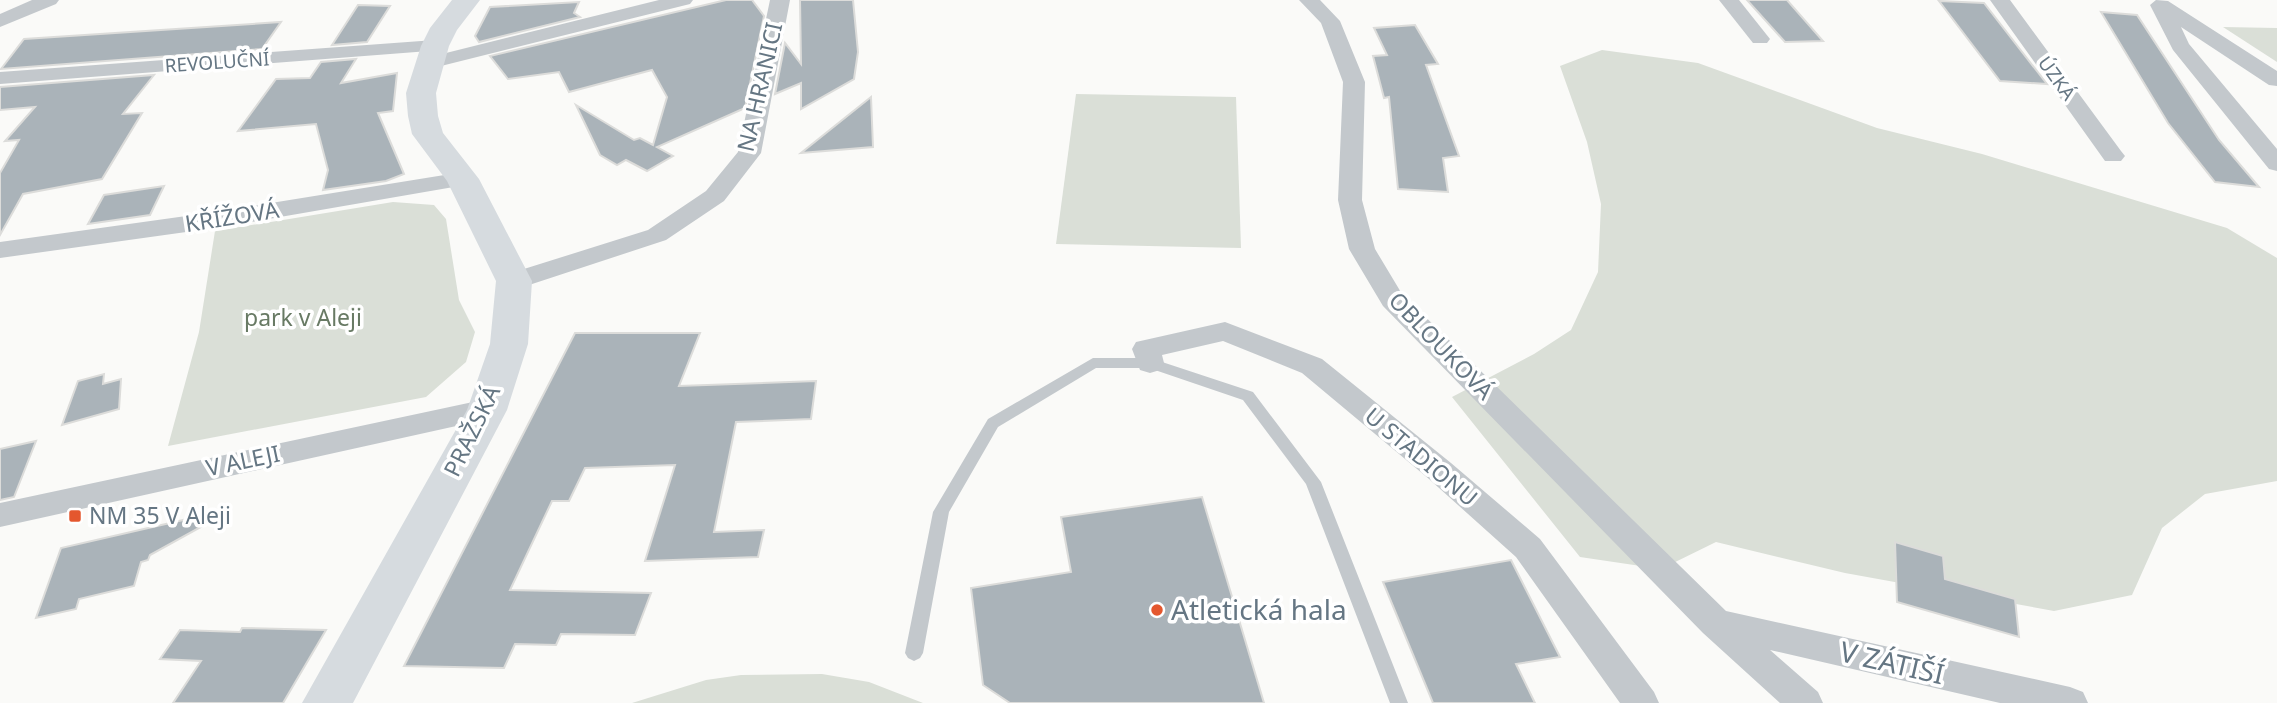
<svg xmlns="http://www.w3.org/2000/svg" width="2277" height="703" font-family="'Noto Sans',sans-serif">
  <rect width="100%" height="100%" fill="#fafaf8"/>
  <!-- green -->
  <g fill="#dadfd7">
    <path d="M 2223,27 L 2277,28 L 2277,62 Z"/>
    <path d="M 1602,50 L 1698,63 L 1877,128 L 1982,154 L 2227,228 L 2277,258 L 2277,481 L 2205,494 L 2162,528 L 2132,595 L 2054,611 L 1845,573 L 1716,542 L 1661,569 L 1580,557 L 1452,397 L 1534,354 L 1571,330 L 1598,272 L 1601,204 L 1587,142 L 1560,66 Z"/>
    <path d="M 1076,94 L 1236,97 L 1241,248 L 1056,244 Z"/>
    <path d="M 393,202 L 434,205 L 446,219 L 459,300 L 475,332 L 466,362 L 426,397 L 168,446 L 199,332 L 215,231 Z"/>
    <path d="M 822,674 L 869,682 L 923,703 L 632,703 L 706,680 L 741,675 Z"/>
  </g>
  <!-- building -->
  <g fill="#aab3b9" stroke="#dcdcda" stroke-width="2">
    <path d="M 726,0 L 752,0 L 764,16 L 745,108 L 657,147 L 673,156 L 647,171 L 626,160 L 617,165 L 600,155 L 576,105 L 634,140 L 640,138 L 653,145 L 667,97 L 652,70 L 569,92 L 559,72 L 508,79 L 490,56 Z"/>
    <path d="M 800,0 L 853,0 L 858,52 L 854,79 L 801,109 L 801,83 L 775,94 L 785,43 L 801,64 Z"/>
    <path d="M 1747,0 L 1787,0 L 1823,41 L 1785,42 Z"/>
    <path d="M 1939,1 L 1984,3 L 2047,84 L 2000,81 Z"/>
    <path d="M 579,2 L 574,13 L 580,17 L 479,42 L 475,36 L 490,7 Z"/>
    <path d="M 358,5 L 390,6 L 367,42 L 332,45 Z"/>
    <path d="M 2101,12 L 2137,15 L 2219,140 L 2259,187 L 2215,182 L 2168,123 Z"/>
    <path d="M 281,22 L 262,49 L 1,69 L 24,39 Z"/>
    <path d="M 1415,25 L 1438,64 L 1426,65 L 1459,156 L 1443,158 L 1448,192 L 1398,189 L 1389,97 L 1384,98 L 1373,56 L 1387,55 L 1374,28 Z"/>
    <path d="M 356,59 L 341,83 L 397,73 L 393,111 L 378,113 L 404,174 L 386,181 L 323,190 L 328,170 L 316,124 L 238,131 L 276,79 L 310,78 L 321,62 Z"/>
    <path d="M 154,75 L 123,114 L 142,113 L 102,179 L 23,194 L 0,235 L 0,173 L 19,140 L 5,141 L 35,107 L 0,110 L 0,87 Z"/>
    <path d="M 871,97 L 873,147 L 801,153 Z"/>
    <path d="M 164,186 L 150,215 L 88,224 L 104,195 Z"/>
    <path d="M 575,333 L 700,333 L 679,386 L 816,381 L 811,419 L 736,422 L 714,532 L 764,530 L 758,557 L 645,561 L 675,465 L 585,468 L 569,501 L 552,501 L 510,590 L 651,593 L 635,635 L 561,634 L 556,645 L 515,644 L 504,668 L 404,666 Z"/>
    <path d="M 104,374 L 103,384 L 121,379 L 119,409 L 62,425 L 78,381 Z"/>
    <path d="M 36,441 L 14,497 L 0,500 L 0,449 Z"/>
    <path d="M 1202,497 L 1264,703 L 1010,703 L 983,685 L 971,588 L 1071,572 L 1061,517 Z"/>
    <path d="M 205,515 L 208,523 L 150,555 L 148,560 L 141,562 L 134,586 L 79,599 L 76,609 L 36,618 L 61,548 Z"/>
    <path d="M 1895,542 L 1943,556 L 1945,579 L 2015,599 L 2019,637 L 1897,602 Z"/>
    <path d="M 1511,560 L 1560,657 L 1516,664 L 1535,703 L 1433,703 L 1383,582 Z"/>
    <path d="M 242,628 L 326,630 L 283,703 L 173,703 L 201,661 L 160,659 L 180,630 L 240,632 Z"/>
  </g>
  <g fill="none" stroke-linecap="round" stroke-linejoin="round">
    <!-- lane -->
    <path fill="#c3c8cc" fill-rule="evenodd" d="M 1093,358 L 1150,358 L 1253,392 L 1321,482 L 1408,703 L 1390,703 L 1306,484 L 1243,400 L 1149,368 L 1096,368 L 998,427 L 949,512 L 923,653 L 920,658 L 914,661 L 908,658 L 905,653 L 933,512 L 988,419 Z"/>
    <!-- street -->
    <g fill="#c3c8cc" fill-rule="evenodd">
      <path d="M 32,0 L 59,0 L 56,4 L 0,27 L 0,14 Z"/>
      <path d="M 659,0 L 693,0 L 690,4 L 429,69 L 422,67 L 418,63 L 422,59 Z"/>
      <path d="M 770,0 L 790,0 L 761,153 L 724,201 L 666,240 L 523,287 L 514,289 L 505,287 L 501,281 L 505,275 L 648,230 L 706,191 L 738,152 Z"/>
      <path d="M 1299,0 L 1320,0 L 1340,21 L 1365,82 L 1362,200 L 1375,249 L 1402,294 L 1726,611 L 2070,687 L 2083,692 L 2088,703 L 2000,703 L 1770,650 L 1818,692 L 1823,703 L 1780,703 L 1703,633 L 1383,306 L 1349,249 L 1338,200 L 1343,82 L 1321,23 Z"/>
      <path d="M 1719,0 L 1739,0 L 1770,39 L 1767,43 L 1753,43 Z"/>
      <path d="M 1990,0 L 2010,0 L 2121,151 L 2125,156 L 2121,161 L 2105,161 Z"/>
      <path d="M 2156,0 L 2168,1 L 2277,71 L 2277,86 L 2269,85 L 2181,27 L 2189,44 L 2277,149 L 2277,171 L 2269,169 L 2173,50 L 2150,5 Z"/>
      <path d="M 435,40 L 442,42 L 445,46 L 442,50 L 0,84 L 0,72 Z"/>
      <path d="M 463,172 L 471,174 L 475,179 L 471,184 L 222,227 L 0,258 L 0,242 L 222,211 Z"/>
      <path d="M 1225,322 L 1322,359 L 1451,463 L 1540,539 L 1654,692 L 1659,703 L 1620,703 L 1516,557 L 1429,479 L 1302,373 L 1223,341 L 1162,355 L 1164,363 L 1160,370 L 1150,373 L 1140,370 L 1132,349 L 1136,342 Z"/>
      <path d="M 487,399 L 497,403 L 502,410 L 497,417 L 0,527 L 0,503 Z"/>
    </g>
    <!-- secondary -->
    <path fill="#d6dbdf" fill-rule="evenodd" d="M 452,0 L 480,0 L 457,30 L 449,46 L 436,93 L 438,116 L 443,133 L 479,179 L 532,281 L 528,344 L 507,410 L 353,703 L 302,703 L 467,410 L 490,344 L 496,281 L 447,181 L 412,134 L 408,116 L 406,93 L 421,46 L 430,28 Z"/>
  </g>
  <!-- markers -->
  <g fill="#e4572e" stroke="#fff" stroke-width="2.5">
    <rect x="68" y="509" width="14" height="14" rx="3.5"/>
    <circle cx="1157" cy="610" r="7"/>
  </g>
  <g text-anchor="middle" stroke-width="7" stroke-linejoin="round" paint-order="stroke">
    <!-- far-street labels -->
    <g font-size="19" fill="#657683" stroke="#fff">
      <text transform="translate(217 62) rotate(-4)" y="7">REVOLUČNÍ</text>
      <text transform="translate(2057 78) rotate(54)" y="7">ÚZKÁ</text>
    </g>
    <!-- street labels -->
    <g font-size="23" fill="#657683" stroke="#fff">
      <text transform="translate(760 87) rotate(-77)" y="8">NA HRANICI</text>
      <text transform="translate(232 217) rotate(-9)" y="8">KŘÍŽOVÁ</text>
      <text transform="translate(1441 346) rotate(46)" y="8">OBLOUKOVÁ</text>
      <text transform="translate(472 431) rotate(-64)" y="8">PRAŽSKÁ</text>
      <text transform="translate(1421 457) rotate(40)" y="8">U STADIONU</text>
      <text transform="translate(243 461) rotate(-12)" y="8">V ALEJI</text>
    </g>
    <!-- park labels -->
    <g font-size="23" fill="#687a64" stroke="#fff">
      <text x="303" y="326">park v Aleji</text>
    </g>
    <!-- poi labels -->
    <g font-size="23" fill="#657683" stroke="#fff" text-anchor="start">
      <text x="89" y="524">NM 35 V Aleji</text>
    </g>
    <!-- near-poi labels -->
    <g font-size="28" fill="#657683" stroke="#fff" text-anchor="start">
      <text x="1171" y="620">Atletická hala</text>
    </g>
    <!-- near-street labels -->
    <g font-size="28" fill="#657683" stroke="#fff">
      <text transform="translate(1892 663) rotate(13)" y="10">V ZÁTIŠÍ</text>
    </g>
  </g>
</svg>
